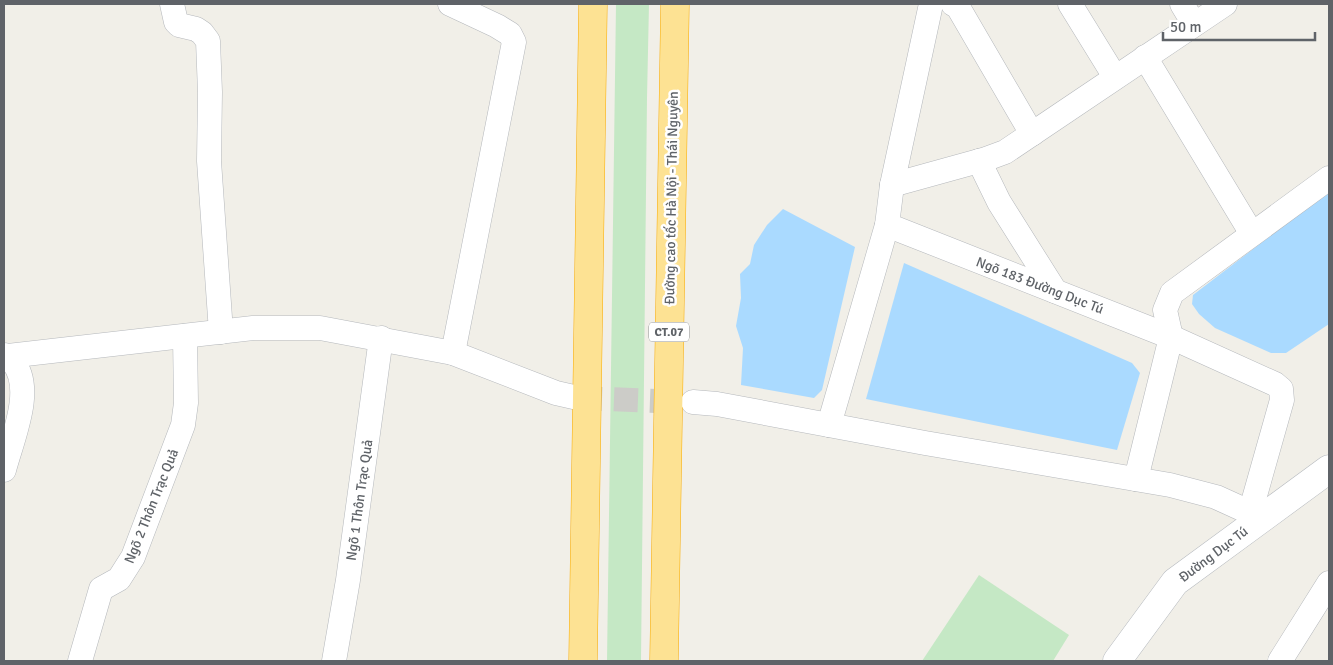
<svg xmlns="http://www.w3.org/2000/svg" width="1333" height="665" font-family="Signika,sans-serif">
  <rect width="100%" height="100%" fill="#f1efe8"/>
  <!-- green -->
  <g fill="#c5e8c5">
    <path d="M 616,4 L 649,4 L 647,98 L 641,661 L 607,661 Z"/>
    <path d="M 979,575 L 1069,635 L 1053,661 L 922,661 Z"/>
  </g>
  <!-- water -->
  <g fill="#aadaff">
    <path d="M 1329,191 L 1329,324 L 1286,353 L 1271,353 L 1215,328 L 1199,314 L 1192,304 L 1193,295 Z"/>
    <path d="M 783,209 L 855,247 L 822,390 L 814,398 L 741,385 L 743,348 L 736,326 L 741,298 L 740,274 L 750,264 L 754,245 L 767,225 Z"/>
    <path d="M 904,263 L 1132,363 L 1140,373 L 1117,450 L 866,399 Z"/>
  </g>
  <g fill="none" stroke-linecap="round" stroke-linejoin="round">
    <!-- street-tunnel -->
    <path stroke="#ccccc8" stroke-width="24" stroke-dasharray="24 12" stroke-linecap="butt" d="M 578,398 L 686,402"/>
    <!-- street casing -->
    <g stroke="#b5b8bc" stroke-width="25">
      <g id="street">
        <path d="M 172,4 L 176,22 L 179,25 L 196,29 L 202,33 L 208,41 L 210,92 L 209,161 L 221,332"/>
        <path d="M 450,4 L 497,26 L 510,34 L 514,42 L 453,353"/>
        <path d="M 931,4 L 892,185 L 887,225 L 1171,337 L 1275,384 L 1281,389 L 1282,400 L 1254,499 L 1249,512"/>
        <path d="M 953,4 L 958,7 L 1032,134"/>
        <path d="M 1070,4 L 1115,77"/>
        <path d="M 1182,4 L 1194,24"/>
        <path d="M 1145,57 L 1252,234"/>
        <path d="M 979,161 L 999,202 L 1055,291"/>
        <path d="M 892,185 L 986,159 L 1005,152 L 1225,4"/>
        <path d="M 4,355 C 8,356 10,358 13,362 C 35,389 12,439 4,470"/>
        <path d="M 8,356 L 253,328 L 320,328 L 453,353 L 556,393 L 578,398"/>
        <path d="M 693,402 L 717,404 L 925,443 L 1170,485 L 1216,497 L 1249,512 L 1260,519"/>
        <path d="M 829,425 L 887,225"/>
        <path d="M 1136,479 L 1171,337 L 1165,310 L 1172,293 L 1329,178"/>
        <path d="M 80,661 L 101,589 L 119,579 L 133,557 L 183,425 L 186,403 L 185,336"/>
        <path d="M 334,661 L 348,580 L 381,338"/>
        <path d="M 1280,661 L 1329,583"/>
      </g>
    </g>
    <!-- secondary casing -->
    <g stroke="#b6babf" stroke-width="29">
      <path id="secondary" d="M 1117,661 L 1175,582 L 1329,469"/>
    </g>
    <!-- highway casing -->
    <g stroke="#f9ab00" stroke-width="29">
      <g id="highway">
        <path d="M 583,661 L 593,4"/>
        <path d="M 664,661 L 675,4"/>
      </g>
    </g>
    <!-- street -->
    <use href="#street" stroke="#fff" stroke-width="24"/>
    <!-- secondary -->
    <use href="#secondary" stroke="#fff" stroke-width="28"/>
    <!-- highway -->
    <use href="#highway" stroke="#fde293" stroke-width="28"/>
  </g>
  <g text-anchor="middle" stroke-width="5" stroke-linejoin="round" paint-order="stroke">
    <!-- shield labels -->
    <rect fill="#fff" stroke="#8f9295" stroke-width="1" x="649" y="322.5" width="40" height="19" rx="4"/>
    <g font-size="12" font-weight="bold" fill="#5f6368">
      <text x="669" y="336">CT.07</text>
    </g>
    <!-- street labels -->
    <g font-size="14" fill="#5f6368" stroke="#fff">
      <text transform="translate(671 198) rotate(-89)" y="5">Đường cao tốc Hà Nội - Thái Nguyên</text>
      <text transform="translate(1040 285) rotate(21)" y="5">Ngõ 183 Đường Dục Tú</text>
      <text transform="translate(359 500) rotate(-82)" y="5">Ngõ 1 Thôn Trạc Quả</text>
      <text transform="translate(151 506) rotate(-68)" y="5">Ngõ 2 Thôn Trạc Quả</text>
      <text transform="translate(1213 554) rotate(-37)" y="5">Đường Dục Tú</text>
    </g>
  </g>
  <!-- border -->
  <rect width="1333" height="665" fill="none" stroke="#5f6368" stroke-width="10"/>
  <!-- scale -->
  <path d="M1163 32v8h152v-8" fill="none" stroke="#5f6368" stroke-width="2.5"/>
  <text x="1170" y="32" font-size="15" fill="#5f6368" stroke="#ffffff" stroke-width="4" paint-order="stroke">50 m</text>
</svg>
